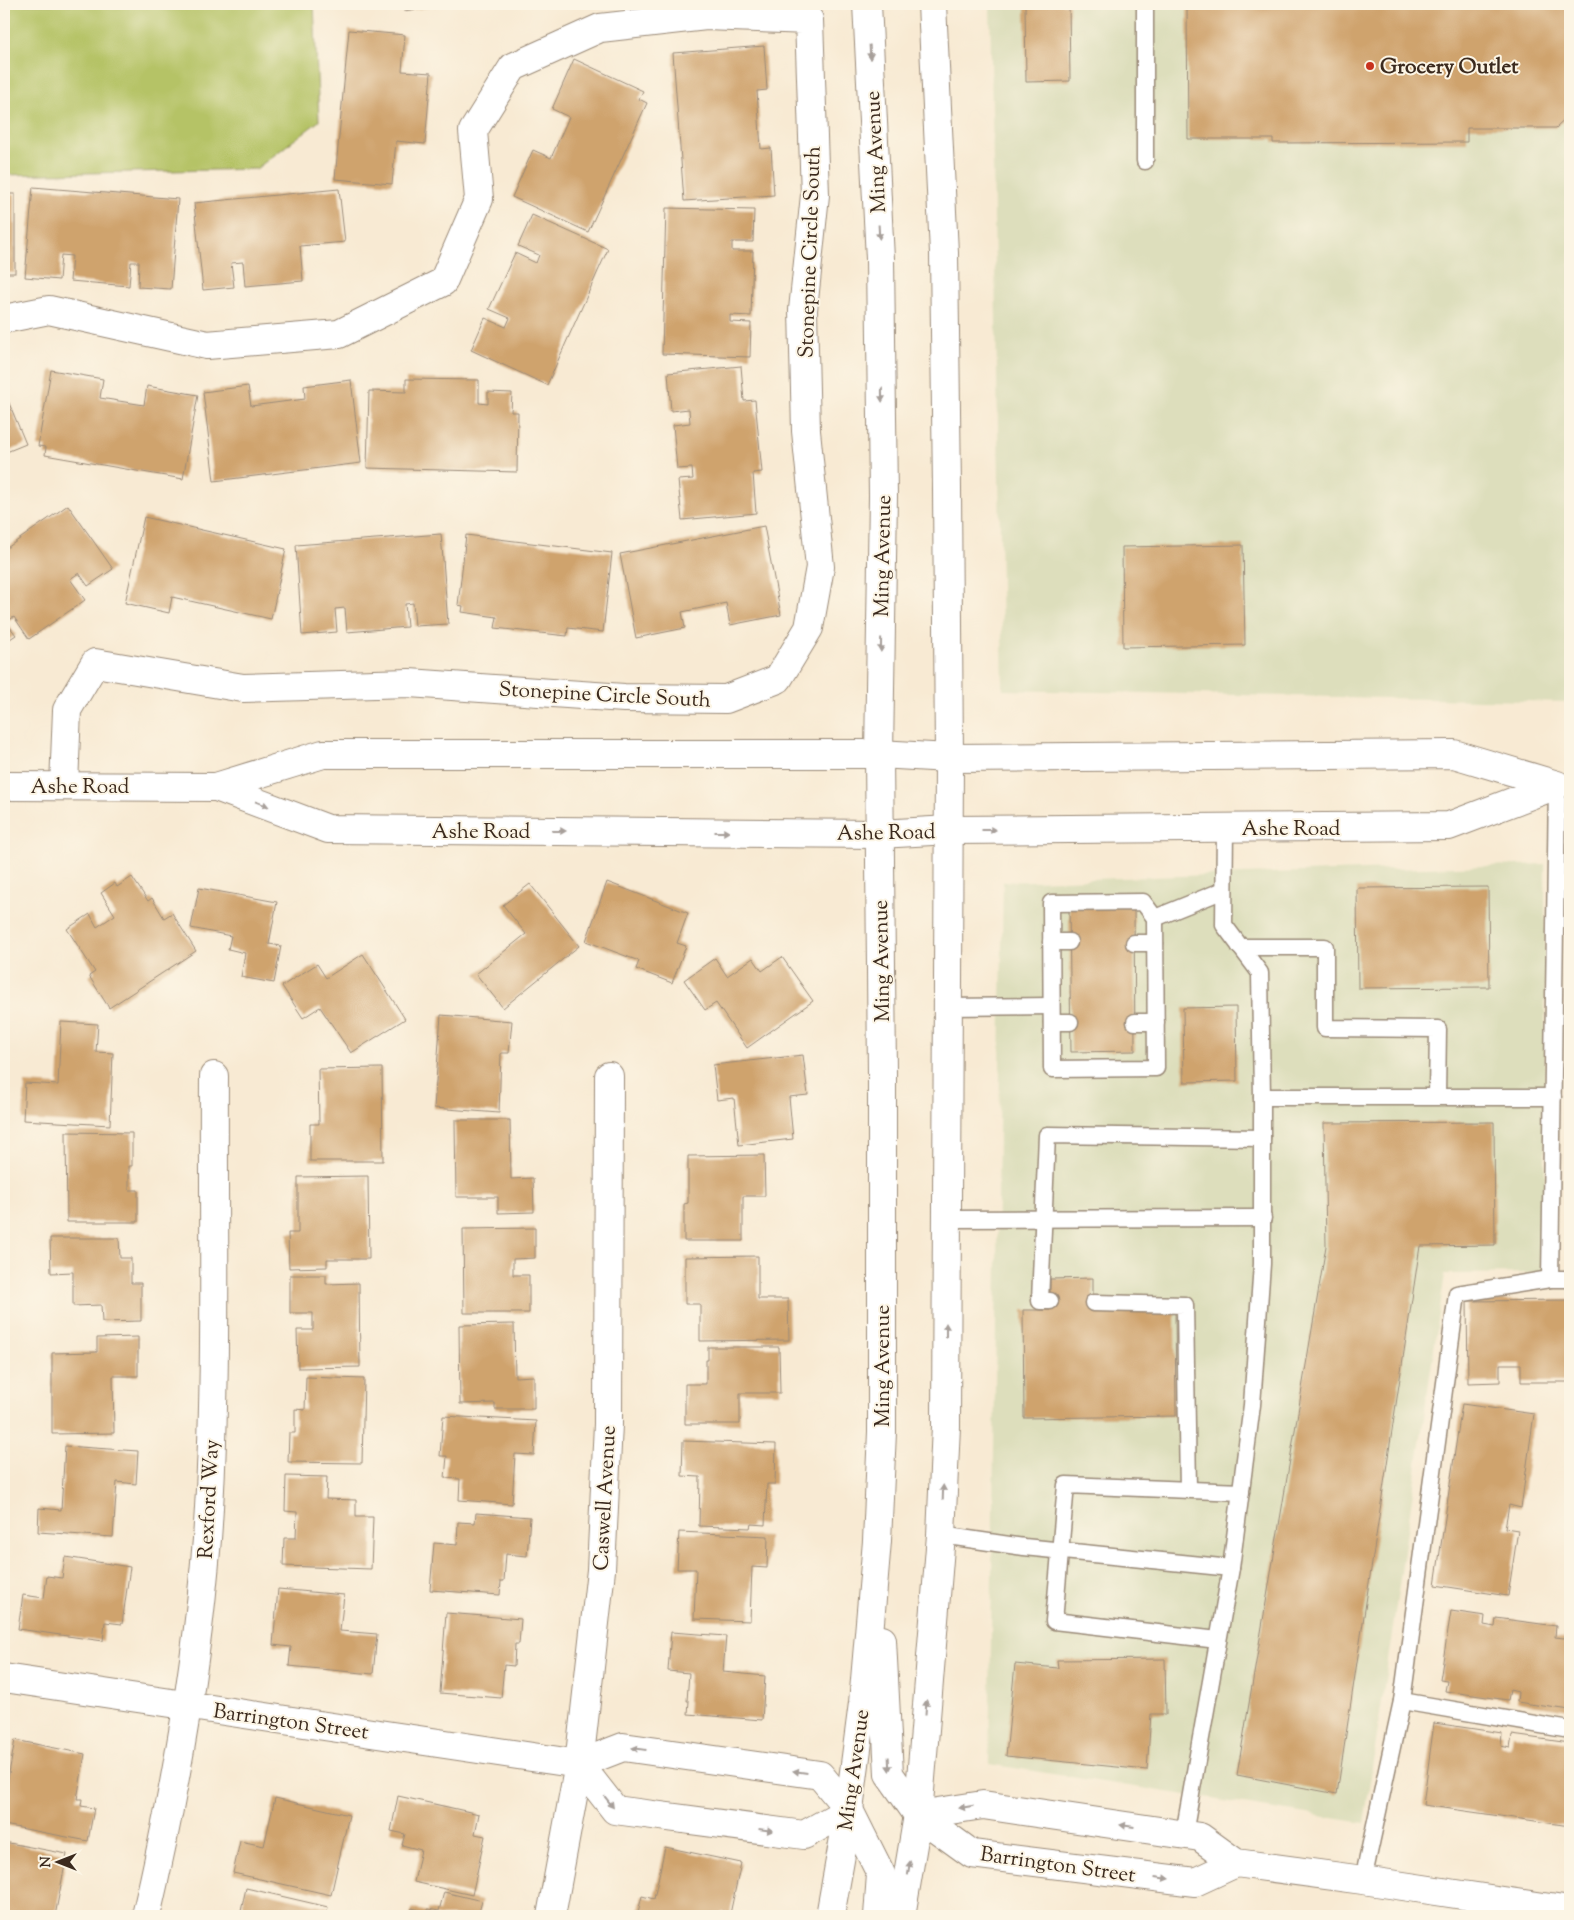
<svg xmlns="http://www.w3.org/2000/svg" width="1574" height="1920" font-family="'Sorts Mill Goudy',serif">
  <rect width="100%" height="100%" fill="#fcf5e5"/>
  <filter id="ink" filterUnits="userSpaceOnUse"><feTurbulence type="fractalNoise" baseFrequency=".02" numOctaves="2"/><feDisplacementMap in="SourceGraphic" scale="10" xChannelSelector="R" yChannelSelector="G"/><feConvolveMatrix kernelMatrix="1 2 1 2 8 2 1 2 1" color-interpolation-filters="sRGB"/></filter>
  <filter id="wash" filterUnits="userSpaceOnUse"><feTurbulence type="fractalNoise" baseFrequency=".0096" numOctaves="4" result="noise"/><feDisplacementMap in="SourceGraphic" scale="20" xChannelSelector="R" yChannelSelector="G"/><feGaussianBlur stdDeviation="1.12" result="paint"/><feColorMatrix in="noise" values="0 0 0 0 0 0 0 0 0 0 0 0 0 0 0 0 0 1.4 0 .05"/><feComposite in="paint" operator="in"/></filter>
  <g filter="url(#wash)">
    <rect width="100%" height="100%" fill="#f8ead3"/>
    <!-- built -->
    <g fill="#dddebc">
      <path d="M 990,4 L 1570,4 L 1570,702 L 1003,690 Z"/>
      <path d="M 1545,864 L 1545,1273 L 1445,1274 L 1364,1823 L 989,1764 L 1003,882 Z"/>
    </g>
    <!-- green -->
    <path fill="#b5c366" stroke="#787642" d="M 4,4 L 314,4 L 319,121 L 256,169 L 4,175 Z"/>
    <g id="blocks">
      <!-- building -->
      <g fill="#cfa36d">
        <path d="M 403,4 L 444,4 L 444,5 L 404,11 Z"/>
        <path d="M 1025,4 L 1069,4 L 1070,81 L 1026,82 Z"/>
        <path d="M 1187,4 L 1570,4 L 1570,115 L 1556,128 L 1467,128 L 1467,142 L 1273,143 L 1273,139 L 1188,139 Z"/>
        <path d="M 349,30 L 405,35 L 402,71 L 431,73 L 425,144 L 396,141 L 392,184 L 335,179 Z"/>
        <path d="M 764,46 L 767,90 L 757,91 L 761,149 L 771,148 L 774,195 L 684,201 L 673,53 Z"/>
        <path d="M 574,59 L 643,91 L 639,99 L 647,103 L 588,232 L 512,197 L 533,150 L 551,158 L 569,117 L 552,109 Z"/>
        <path d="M 33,187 L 178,199 L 171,289 L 138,287 L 139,262 L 131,262 L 129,286 L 70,281 L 72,256 L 61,255 L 59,280 L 25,277 Z"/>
        <path d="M 339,189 L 345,242 L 300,246 L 303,281 L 245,286 L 243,262 L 231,263 L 234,287 L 203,290 L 194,203 Z"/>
        <rect x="4" y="194" width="11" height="79"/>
        <path d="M 666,208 L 754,210 L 753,242 L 732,242 L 732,251 L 753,251 L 751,316 L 730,315 L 730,322 L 751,323 L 750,357 L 662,354 Z"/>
        <path d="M 532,215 L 608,249 L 547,385 L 471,350 L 485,318 L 506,327 L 510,318 L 489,309 L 515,253 L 536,263 L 539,255 L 518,246 Z"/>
        <path d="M 741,366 L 744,401 L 755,400 L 762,472 L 753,473 L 756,513 L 682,520 L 678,480 L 693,479 L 692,468 L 677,469 L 673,425 L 690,423 L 689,409 L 671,411 L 668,373 Z"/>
        <path d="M 51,370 L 103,379 L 100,398 L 144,405 L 147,386 L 198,395 L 183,479 L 45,455 L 46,447 L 38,446 Z"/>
        <path d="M 406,379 L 479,380 L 479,403 L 488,404 L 488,392 L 512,393 L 511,412 L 518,412 L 517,472 L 367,468 L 369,391 L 406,392 Z"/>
        <path d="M 351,380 L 361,463 L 214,481 L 203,392 L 248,386 L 251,406 L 305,399 L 304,386 Z"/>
        <path d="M 4,391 L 26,444 L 4,453 Z"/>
        <path d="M 68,505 L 113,569 L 88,586 L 79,573 L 70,579 L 85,600 L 29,639 L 14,617 L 6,622 L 16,635 L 4,643 L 4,550 Z"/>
        <path d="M 144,517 L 286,549 L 271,619 L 172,597 L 169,613 L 125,603 Z"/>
        <path d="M 764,526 L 781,615 L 730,625 L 726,603 L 682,612 L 685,628 L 636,638 L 620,554 Z"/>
        <path d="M 441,534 L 448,624 L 415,626 L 413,603 L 405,604 L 407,627 L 347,632 L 345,608 L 335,609 L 337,632 L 302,635 L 296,545 Z"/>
        <path d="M 466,535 L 612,553 L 603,632 L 568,628 L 567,636 L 495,628 L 497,617 L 462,612 L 463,606 L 458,605 Z"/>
        <path d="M 1243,545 L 1245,645 L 1123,647 L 1122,547 Z"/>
        <path d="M 132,877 L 148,901 L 152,898 L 164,918 L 172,913 L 196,951 L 109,1008 L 89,976 L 95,972 L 67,929 L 90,914 L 97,927 L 115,915 L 101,893 L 115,883 L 117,887 Z"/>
        <path d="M 607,882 L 688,913 L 677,943 L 686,946 L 672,983 L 636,969 L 639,961 L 586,941 Z"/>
        <path d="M 530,884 L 579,946 L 503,1008 L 476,974 L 526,934 L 503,905 Z"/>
        <path d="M 1488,887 L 1489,987 L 1358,988 L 1357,888 Z"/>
        <path d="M 199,888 L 277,902 L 269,944 L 281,946 L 274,983 L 241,977 L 245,953 L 228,949 L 231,936 L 191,928 Z"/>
        <path d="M 1134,906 L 1135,1051 L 1071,1052 L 1069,907 Z"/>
        <path d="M 363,954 L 405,1019 L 351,1053 L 320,1007 L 303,1018 L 282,986 L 317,964 L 326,978 Z"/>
        <path d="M 782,957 L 813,1001 L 747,1048 L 716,1003 L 705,1010 L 684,980 L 715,958 L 727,976 L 753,958 L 762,971 Z"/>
        <path d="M 1236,1007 L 1237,1081 L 1184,1082 L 1183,1008 Z"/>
        <path d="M 441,1015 L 512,1021 L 509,1053 L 501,1053 L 499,1113 L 434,1108 Z"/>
        <path d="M 61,1022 L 98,1024 L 96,1052 L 113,1053 L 110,1125 L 23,1120 L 25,1083 L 58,1085 Z"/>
        <path d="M 803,1055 L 808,1095 L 789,1097 L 793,1139 L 739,1145 L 734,1098 L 717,1100 L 713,1065 Z"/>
        <path d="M 382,1068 L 383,1161 L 310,1161 L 310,1124 L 319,1124 L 318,1069 Z"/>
        <path d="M 455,1120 L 510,1120 L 511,1179 L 533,1178 L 534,1212 L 498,1213 L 498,1197 L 456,1197 Z"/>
        <path d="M 1494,1122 L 1495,1245 L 1420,1246 L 1337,1794 L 1237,1775 L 1326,1246 L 1324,1123 Z"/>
        <path d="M 66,1132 L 132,1133 L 132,1166 L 129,1166 L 129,1190 L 138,1190 L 138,1222 L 67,1222 Z"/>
        <path d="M 764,1155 L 765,1196 L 743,1196 L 743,1241 L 684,1241 L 684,1204 L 688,1203 L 688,1156 Z"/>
        <path d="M 368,1176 L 369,1259 L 327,1259 L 327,1267 L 289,1268 L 288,1233 L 298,1233 L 298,1177 Z"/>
        <path d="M 535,1228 L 535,1258 L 513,1259 L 513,1275 L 529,1275 L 529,1313 L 464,1313 L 463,1229 Z"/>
        <path d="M 50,1238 L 119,1238 L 120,1258 L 131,1258 L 131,1283 L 141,1283 L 141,1321 L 102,1322 L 101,1305 L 73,1306 L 73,1272 L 51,1273 Z"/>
        <path d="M 758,1256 L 758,1299 L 788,1299 L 789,1340 L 700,1341 L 700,1304 L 685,1304 L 685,1257 Z"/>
        <path d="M 290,1275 L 326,1275 L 326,1284 L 359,1283 L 360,1367 L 298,1368 L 297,1330 L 313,1330 L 313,1313 L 290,1313 Z"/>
        <path d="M 1093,1278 L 1093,1310 L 1175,1309 L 1176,1416 L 1024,1418 L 1023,1310 L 1050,1310 L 1050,1279 Z"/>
        <path d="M 1570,1300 L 1570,1382 L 1521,1382 L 1521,1364 L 1500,1364 L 1500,1382 L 1468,1383 L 1467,1301 Z"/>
        <path d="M 514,1324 L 515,1377 L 534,1376 L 534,1409 L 495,1409 L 495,1403 L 460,1404 L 459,1325 Z"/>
        <path d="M 138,1337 L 138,1376 L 113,1376 L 114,1433 L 52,1434 L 52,1353 L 97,1352 L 97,1338 Z"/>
        <path d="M 708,1347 L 779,1347 L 780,1393 L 740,1393 L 740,1424 L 685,1424 L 685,1384 L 706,1384 L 706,1360 L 708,1360 Z"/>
        <path d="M 306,1377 L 364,1379 L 362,1463 L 288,1462 L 289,1433 L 295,1433 L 295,1409 L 305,1410 Z"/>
        <path d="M 1462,1404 L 1534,1414 L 1521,1508 L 1509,1505 L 1505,1528 L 1518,1530 L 1508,1596 L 1435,1585 Z"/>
        <path d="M 443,1416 L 536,1421 L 534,1455 L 515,1454 L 512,1504 L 459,1500 L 460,1479 L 445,1478 L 447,1456 L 440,1456 Z"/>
        <path d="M 683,1441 L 776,1444 L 775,1484 L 767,1484 L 765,1525 L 751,1524 L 750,1528 L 699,1526 L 700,1477 L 682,1476 Z"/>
        <path d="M 65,1446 L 138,1451 L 136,1484 L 117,1482 L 113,1537 L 38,1532 L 39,1508 L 61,1510 Z"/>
        <path d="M 286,1476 L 327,1477 L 326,1499 L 356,1500 L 356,1517 L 373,1517 L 371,1569 L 283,1566 L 284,1538 L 296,1538 L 297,1512 L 285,1511 Z"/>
        <path d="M 476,1513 L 530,1517 L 527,1556 L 506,1554 L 504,1581 L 501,1581 L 500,1595 L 430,1590 L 434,1543 L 457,1545 L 458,1522 L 475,1523 Z"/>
        <path d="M 679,1532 L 768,1536 L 767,1568 L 752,1567 L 750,1621 L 694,1619 L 696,1569 L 677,1569 Z"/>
        <path d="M 65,1557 L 130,1567 L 122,1624 L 105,1622 L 103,1641 L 18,1629 L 23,1595 L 44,1598 L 47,1576 L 62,1578 Z"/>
        <path d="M 278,1589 L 344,1595 L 340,1631 L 377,1634 L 373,1674 L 289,1666 L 291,1647 L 273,1645 Z"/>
        <path d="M 1451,1611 L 1485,1616 L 1484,1625 L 1495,1627 L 1496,1618 L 1556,1626 L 1555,1637 L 1564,1638 L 1566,1628 L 1570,1628 L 1570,1710 L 1517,1702 L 1518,1692 L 1510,1690 L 1508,1700 L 1445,1691 L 1447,1681 L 1440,1680 Z"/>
        <path d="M 446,1613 L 521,1619 L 519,1644 L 515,1644 L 514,1666 L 504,1665 L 501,1698 L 440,1693 Z"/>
        <path d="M 671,1632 L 726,1636 L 723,1672 L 765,1676 L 762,1720 L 688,1714 L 689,1701 L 687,1701 L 689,1673 L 668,1671 Z"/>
        <path d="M 1165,1659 L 1166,1714 L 1151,1714 L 1147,1770 L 1006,1756 L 1015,1664 L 1058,1668 L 1057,1660 Z"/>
        <path d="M 1434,1723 L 1502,1733 L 1501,1746 L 1510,1748 L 1512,1735 L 1570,1743 L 1570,1826 L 1423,1805 Z"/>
        <path d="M 15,1740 L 85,1754 L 77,1799 L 82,1799 L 81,1806 L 94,1808 L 88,1841 L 4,1825 L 4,1801 Z"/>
        <path d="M 398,1796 L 479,1814 L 475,1834 L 485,1836 L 472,1895 L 414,1882 L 421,1850 L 402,1845 L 405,1834 L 391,1831 Z"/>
        <path d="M 275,1798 L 349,1815 L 331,1895 L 233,1873 L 240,1841 L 264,1846 Z"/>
        <path d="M 4,1842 L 67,1854 L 55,1916 L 4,1916 L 7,1900 L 4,1899 Z"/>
        <path d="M 665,1847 L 741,1863 L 730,1914 L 722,1911 L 721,1916 L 637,1916 L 642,1896 L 654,1899 Z"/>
        <path d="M 246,1888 L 328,1907 L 326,1916 L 240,1916 Z"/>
        <path d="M 444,1892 L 482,1901 L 478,1916 L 410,1916 L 412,1908 L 428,1912 L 428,1909 L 439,1911 Z"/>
      </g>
    </g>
  </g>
  <g filter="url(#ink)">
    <use href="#blocks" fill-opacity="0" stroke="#9a8a78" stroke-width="1"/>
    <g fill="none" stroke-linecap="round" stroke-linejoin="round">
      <!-- service casing -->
      <g stroke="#9a8a78" stroke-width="19">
        <g id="service">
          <path d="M 1145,161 L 1145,4"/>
          <path d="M 1143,902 L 1155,918 L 1156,1068 L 1052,1069 L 1051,903 Z"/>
          <path d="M 1155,918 L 1224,890"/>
          <path d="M 1051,942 L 1069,942"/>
          <path d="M 1134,943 L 1155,943"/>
          <path d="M 1240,947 L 1325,947 L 1325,1028 L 1438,1029 L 1437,1096"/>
          <path d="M 947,1007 L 1051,1006"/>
          <path d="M 1052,1022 L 1070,1022"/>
          <path d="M 1135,1022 L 1156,1022"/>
          <path d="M 1262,1097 L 1553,1097"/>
          <path d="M 946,1219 L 1263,1218"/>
          <path d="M 1550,1279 L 1557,785"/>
          <path d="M 1050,1301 L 1040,1301 L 1047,1135 L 1262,1138"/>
          <path d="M 1093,1303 L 1185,1305 L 1188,1489"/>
          <path d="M 941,1535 L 1024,1547 L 1231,1568 L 1252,1405 L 1262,1264 L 1262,1097 L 1260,973 L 1224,925 L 1225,828"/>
          <path d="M 1218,1640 L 1054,1621 L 1066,1485 L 1241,1492"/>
          <path d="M 1402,1701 L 1570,1730"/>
          <path d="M 1184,1834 L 1231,1568"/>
          <path d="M 1363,1880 L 1402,1701 L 1457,1294 L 1550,1279 L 1570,1279"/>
        </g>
      </g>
      <!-- minor casing -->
      <g stroke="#9a8a78" stroke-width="30">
        <g id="minor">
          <path d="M 4,319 L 49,310 L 207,345 L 339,334 L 443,282 L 479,199 L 473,131 L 513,67 L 600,28 L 706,16 L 809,20 L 815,195 L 803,310 L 806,431 L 820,567 L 809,628 L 778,679 L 726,699 L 624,698 L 409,683 L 243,688 L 95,663 L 67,710 L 64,786"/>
          <path d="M 4,1678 L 579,1764 L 623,1747 L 820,1775 L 849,1810 L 804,1835 L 615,1810 L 579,1764"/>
          <path d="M 918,1815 L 983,1805 L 1200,1837 L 1236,1863 L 1363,1880 L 1570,1911"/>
          <path d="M 918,1815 L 972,1854 L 1195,1882 L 1236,1863"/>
          <path d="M 146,1916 C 175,1792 197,1666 207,1539 C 218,1385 213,1230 214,1076"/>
          <path d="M 551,1916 L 579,1764 L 601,1570 L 608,1424 L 609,1076"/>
        </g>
      </g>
      <!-- tertiary casing -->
      <g stroke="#9a8a78" stroke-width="30">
        <path id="tertiary" d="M 4,786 L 216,787 L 323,754 L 879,754 L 949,758 L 1454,754 L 1557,785 L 1449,826 L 949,830 L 880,834 L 328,829 L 216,787"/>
      </g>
      <!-- secondary casing -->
      <g stroke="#9a8a78" stroke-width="30">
        <g id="secondary">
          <path d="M 882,1640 L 889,1774 L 918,1815"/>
          <path d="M 849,1810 L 881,1874 L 878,1916"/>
          <path d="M 830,1916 L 849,1810 L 863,1703 L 877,1541 L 882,1432 L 882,1074 L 879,754 L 883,496 L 880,259 L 867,4"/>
          <path d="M 901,1916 L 918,1815 L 941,1535 L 946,1426 L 949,758 L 947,489 L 944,253 L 932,4"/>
        </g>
      </g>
      <!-- service -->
      <use href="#service" stroke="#fff" stroke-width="16"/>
      <!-- minor -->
      <use href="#minor" stroke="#fff" stroke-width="28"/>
      <!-- tertiary -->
      <use href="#tertiary" stroke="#fff" stroke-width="28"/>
      <!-- secondary -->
      <use href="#secondary" stroke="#fff" stroke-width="28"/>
    </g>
    <!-- one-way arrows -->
    <defs><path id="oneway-solid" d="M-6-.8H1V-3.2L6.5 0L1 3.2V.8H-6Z" transform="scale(1.25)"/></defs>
    <g fill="#a79f9a">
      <use href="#oneway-solid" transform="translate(870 52) rotate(87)"/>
      <use href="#oneway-solid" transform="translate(879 232) rotate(87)"/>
      <use href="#oneway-solid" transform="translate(882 395) rotate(89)"/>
      <use href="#oneway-solid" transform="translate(881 645) rotate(91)"/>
      <use href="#oneway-solid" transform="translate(262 804) rotate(21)"/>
      <use href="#oneway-solid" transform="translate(989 830)"/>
      <use href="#oneway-solid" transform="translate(559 831)"/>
      <use href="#oneway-solid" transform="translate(722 832)"/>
      <use href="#oneway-solid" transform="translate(946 1330) rotate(-90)"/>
      <use href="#oneway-solid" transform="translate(943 1492) rotate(-88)"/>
      <use href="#oneway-solid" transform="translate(926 1707) rotate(-86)"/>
      <use href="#oneway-solid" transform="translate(639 1749) rotate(-172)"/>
      <use href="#oneway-solid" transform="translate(889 1764) rotate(87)"/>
      <use href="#oneway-solid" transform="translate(800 1772) rotate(-172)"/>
      <use href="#oneway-solid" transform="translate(609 1802) rotate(52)"/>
      <use href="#oneway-solid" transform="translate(966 1807) rotate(171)"/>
      <use href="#oneway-solid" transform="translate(1127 1826) rotate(-172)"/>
      <use href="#oneway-solid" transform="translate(766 1830) rotate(7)"/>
      <use href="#oneway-solid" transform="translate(909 1868) rotate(-81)"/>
      <use href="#oneway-solid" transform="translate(1162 1878) rotate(7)"/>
    </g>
  </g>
  <!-- markers -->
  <circle fill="#c8321e" stroke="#fcf5e5" stroke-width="2" cx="1370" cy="66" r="5"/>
  <g text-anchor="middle" stroke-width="4" stroke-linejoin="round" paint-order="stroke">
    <!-- poi labels -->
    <g font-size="21" font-weight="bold" fill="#3b2a1e" stroke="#fcf5e5" text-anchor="start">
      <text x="1380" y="73">Grocery Outlet</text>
    </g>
    <!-- street labels -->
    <g font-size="21" fill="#3b2a1e" stroke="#fcf5e5">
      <text transform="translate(875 152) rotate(-93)" y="7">Ming Avenue</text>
      <text transform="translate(809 252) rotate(-88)" y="7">Stonepine Circle South</text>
      <text transform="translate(882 556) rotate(-89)" y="7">Ming Avenue</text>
      <text transform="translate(605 694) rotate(3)" y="7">Stonepine Circle South</text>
      <text x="80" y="793">Ashe Road</text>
      <text x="1291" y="835">Ashe Road</text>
      <text x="481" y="838">Ashe Road</text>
      <text transform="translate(886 832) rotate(-1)" y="7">Ashe Road</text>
      <text transform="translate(881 961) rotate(-91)" y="7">Ming Avenue</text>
      <text transform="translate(882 1366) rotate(-90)" y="7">Ming Avenue</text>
      <text transform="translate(604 1498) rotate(-87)" y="7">Caswell Avenue</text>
      <text transform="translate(208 1499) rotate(-87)" y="7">Rexford Way</text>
      <text transform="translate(291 1721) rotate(8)" y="7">Barrington Street</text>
      <text transform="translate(853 1770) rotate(-82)" y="7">Ming Avenue</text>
      <text transform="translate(1058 1864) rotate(8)" y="7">Barrington Street</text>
    </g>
  </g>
  <!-- margin -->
  <rect width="1574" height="1920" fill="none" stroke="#fcf5e5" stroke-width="20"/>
  <!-- north arrow -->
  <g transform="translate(58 1862) rotate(270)" stroke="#fcf5e5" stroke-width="4" paint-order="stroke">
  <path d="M0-4L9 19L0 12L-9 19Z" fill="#3b2a1e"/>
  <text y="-8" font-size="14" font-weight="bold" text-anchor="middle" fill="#3b2a1e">N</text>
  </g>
</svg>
